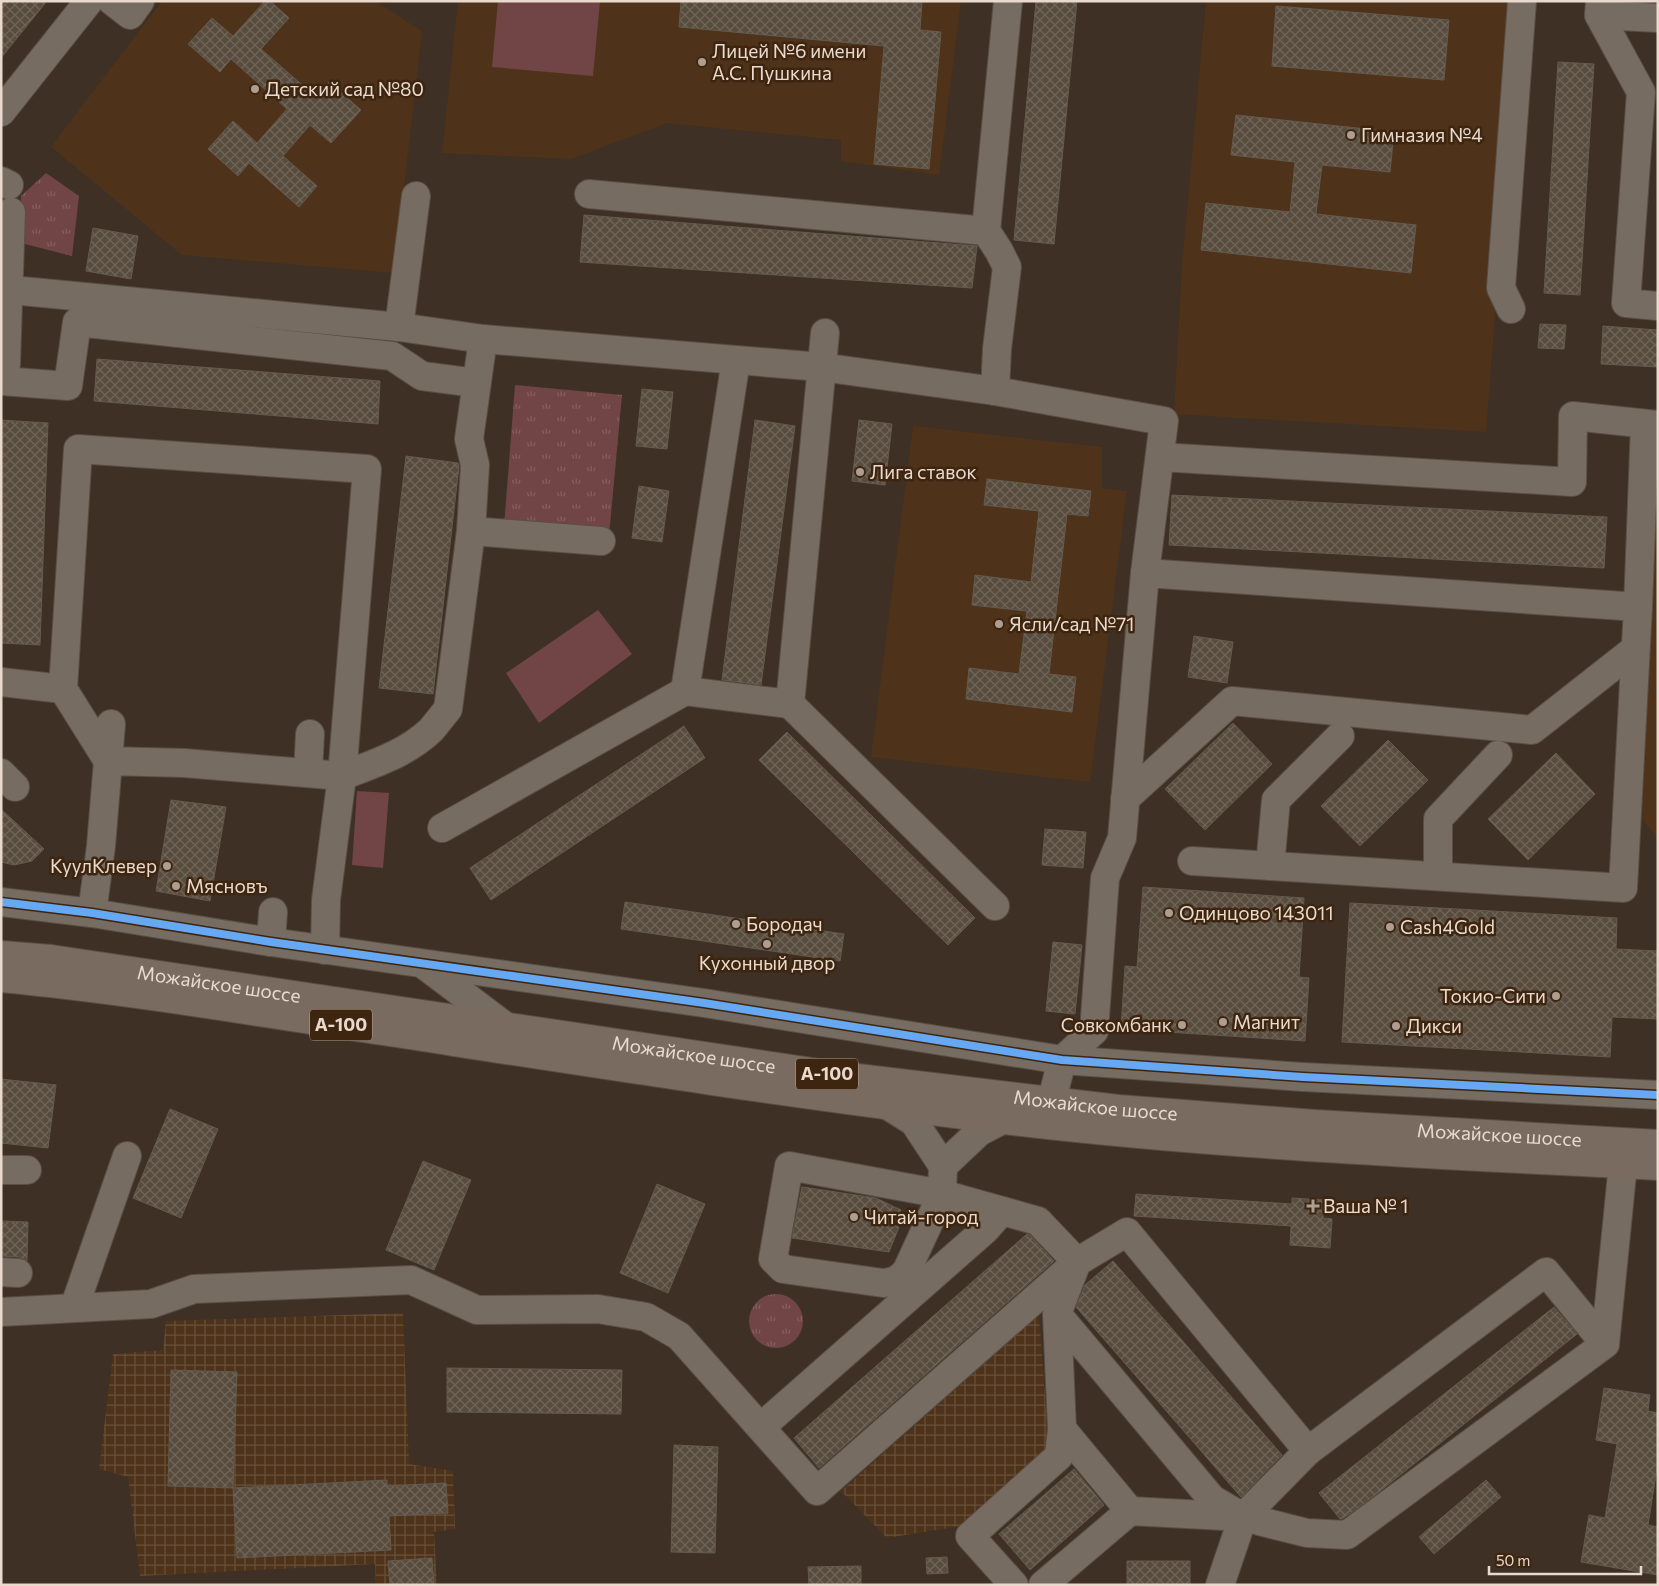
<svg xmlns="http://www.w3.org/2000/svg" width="1659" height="1586" font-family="Commissioner,sans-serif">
  <defs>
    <pattern id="industrial-grid" width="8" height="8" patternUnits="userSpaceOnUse" patternTransform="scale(1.25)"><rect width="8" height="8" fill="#4e331a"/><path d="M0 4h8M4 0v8" fill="none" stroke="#68503a"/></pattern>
    <pattern id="park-tufts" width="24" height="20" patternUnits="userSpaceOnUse" patternTransform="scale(1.25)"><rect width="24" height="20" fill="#714545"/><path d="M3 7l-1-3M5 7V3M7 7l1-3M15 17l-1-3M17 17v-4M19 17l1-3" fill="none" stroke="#855f5f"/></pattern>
    <pattern id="building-cross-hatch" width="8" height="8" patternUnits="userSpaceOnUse" patternTransform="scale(1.25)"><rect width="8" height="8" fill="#574c3d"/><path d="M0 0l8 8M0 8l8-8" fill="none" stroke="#6f6558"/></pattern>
  </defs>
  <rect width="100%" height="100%" fill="#3e3024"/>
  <!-- built -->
  <g fill="#4e331a">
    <path d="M 162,1 L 375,1 L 422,31 L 394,273 L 182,255 L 51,147 Z"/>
    <path d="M 458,1 L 961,1 L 939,175 L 841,161 L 841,140 L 667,123 L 571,159 L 442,153 Z"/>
    <path d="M 1206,1 L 1517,1 L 1519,3 L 1486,432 L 1174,414 L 1182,267 Z"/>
    <path d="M 913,426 L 1102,447 L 1102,488 L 1127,491 L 1090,782 L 871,757 Z"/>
    <path d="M 1658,486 L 1658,839 L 1636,811 Z"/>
  </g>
  <!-- industrial -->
  <g fill="url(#industrial-grid)">
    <path d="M 403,1313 L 409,1464 L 453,1471 L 455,1529 L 434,1532 L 437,1585 L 376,1585 L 375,1564 L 140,1576 L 128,1477 L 99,1469 L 113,1354 L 163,1350 L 166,1321 Z"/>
    <path d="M 1039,1315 L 1049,1452 L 973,1524 L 887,1538 L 841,1491 Z"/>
  </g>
  <!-- park -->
  <g fill="url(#park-tufts)">
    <path d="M 46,173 L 79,196 L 72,256 L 21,243 L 21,196 Z"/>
    <path d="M 515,385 L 622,395 L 609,536 L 504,527 Z"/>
    <circle cx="776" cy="1321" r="27"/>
  </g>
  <!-- garden -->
  <g fill="#714545">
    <path d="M 498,1 L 600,1 L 593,76 L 492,67 Z"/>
    <path d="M 598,610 L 632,654 L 539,723 L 506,673 Z"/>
    <path d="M 357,791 L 389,793 L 383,868 L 352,865 Z"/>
  </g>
  <!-- building -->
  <g fill="url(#building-cross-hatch)" stroke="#645a4f">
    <path d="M 1,1 L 47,1 L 1,58 Z"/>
    <path d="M 265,1 L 270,1 L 289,18 L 261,49 L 316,97 L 329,82 L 361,110 L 331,143 L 310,125 L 283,156 L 317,186 L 299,207 L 249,163 L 238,176 L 208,149 L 233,121 L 257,143 L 287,109 L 231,59 L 220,72 L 188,44 L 212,18 L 233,36 Z"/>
    <path d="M 681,1 L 922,1 L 920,30 L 941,32 L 929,169 L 874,164 L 884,46 L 679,27 Z"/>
    <path d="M 1036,1 L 1077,1 L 1054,244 L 1014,240 Z"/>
    <path d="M 1276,6 L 1449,20 L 1444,80 L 1272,66 Z"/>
    <path d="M 1558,62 L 1594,64 L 1580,295 L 1544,293 Z"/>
    <path d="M 1236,115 L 1394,132 L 1390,172 L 1322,165 L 1316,214 L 1416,225 L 1411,273 L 1201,250 L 1206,203 L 1290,212 L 1295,162 L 1231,155 Z"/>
    <path d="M 584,215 L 977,246 L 972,288 L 580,262 Z"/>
    <path d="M 93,228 L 138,236 L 131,279 L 86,271 Z"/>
    <path d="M 1540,324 L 1566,325 L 1564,349 L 1538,348 Z"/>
    <path d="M 1603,326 L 1658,330 L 1658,367 L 1601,364 Z"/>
    <path d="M 97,359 L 380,381 L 378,424 L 94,401 Z"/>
    <path d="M 642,389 L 673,392 L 667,449 L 636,446 Z"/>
    <path d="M 1,420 L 48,423 L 40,645 L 1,643 Z"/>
    <path d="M 755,420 L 795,426 L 761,685 L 722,680 Z"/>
    <path d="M 859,420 L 892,424 L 885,485 L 852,481 Z"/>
    <path d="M 406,456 L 458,463 L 459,466 L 433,694 L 379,688 Z"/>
    <path d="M 987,479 L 1091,491 L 1088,516 L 1067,514 L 1049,674 L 1076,677 L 1072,712 L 966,699 L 969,668 L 1019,674 L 1027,611 L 972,605 L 975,575 L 1031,582 L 1039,511 L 984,505 Z"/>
    <path d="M 639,486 L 669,491 L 662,542 L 632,538 Z"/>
    <path d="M 1172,495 L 1607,517 L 1604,568 L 1169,545 Z"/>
    <path d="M 1194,636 L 1233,642 L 1227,683 L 1188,677 Z"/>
    <path d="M 1233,723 L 1272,764 L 1205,830 L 1165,789 Z"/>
    <path d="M 684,726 L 705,758 L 491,900 L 470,868 Z"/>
    <path d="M 787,732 L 975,918 L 948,945 L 759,760 Z"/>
    <path d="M 1388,740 L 1428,780 L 1360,846 L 1321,806 Z"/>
    <path d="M 1556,753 L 1595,794 L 1528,860 L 1488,819 Z"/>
    <path d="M 171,800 L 226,807 L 210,901 L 156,891 Z"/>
    <path d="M 1,809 L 44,849 L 32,861 L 14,865 L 1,862 Z"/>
    <path d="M 1045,829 L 1086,832 L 1083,868 L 1042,865 Z"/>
    <path d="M 1143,887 L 1304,898 L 1299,977 L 1309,978 L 1305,1041 L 1121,1029 L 1125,966 L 1137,967 Z"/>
    <path d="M 625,902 L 844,934 L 840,961 L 621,929 Z"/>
    <path d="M 1350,903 L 1617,918 L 1616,949 L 1658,951 L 1658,1019 L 1612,1017 L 1610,1057 L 1342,1042 Z"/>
    <path d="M 1053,942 L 1082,945 L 1075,1014 L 1046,1011 Z"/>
    <path d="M 1,1079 L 56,1085 L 48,1148 L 1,1143 Z"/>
    <path d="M 170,1109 L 218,1129 L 181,1218 L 133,1198 Z"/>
    <path d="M 423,1161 L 471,1180 L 434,1270 L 386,1250 Z"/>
    <path d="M 657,1184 L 705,1204 L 668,1293 L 620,1273 Z"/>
    <path d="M 802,1187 L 876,1198 L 901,1210 L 893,1225 L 899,1227 L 889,1252 L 792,1238 Z"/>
    <path d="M 1136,1194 L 1292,1204 L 1292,1198 L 1324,1200 L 1323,1218 L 1332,1219 L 1330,1248 L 1290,1245 L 1291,1226 L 1134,1216 Z"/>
    <path d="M 1,1221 L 28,1222 L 27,1261 L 19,1257 L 1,1256 Z"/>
    <path d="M 1027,1234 L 1030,1235 L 1054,1261 L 819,1468 L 794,1438 Z"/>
    <path d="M 1113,1261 L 1282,1455 L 1241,1497 L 1076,1307 L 1085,1285 Z"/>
    <path d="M 1554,1307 L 1577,1334 L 1365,1503 L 1342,1519 L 1340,1519 L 1319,1493 Z"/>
    <path d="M 447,1368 L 622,1370 L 621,1414 L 447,1412 Z"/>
    <path d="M 171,1370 L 237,1372 L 233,1488 L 168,1486 Z"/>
    <path d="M 1604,1388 L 1650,1395 L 1648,1411 L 1658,1413 L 1658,1462 L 1648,1525 L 1658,1527 L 1658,1575 L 1581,1562 L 1589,1515 L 1605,1518 L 1617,1444 L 1596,1440 Z"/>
    <path d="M 674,1445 L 718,1447 L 715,1553 L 671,1552 Z"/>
    <path d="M 1074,1469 L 1104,1505 L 1030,1570 L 999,1534 Z"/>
    <path d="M 387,1480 L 387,1486 L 446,1483 L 448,1513 L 389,1516 L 391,1550 L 237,1558 L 233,1488 Z"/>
    <path d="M 1486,1480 L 1501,1497 L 1434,1554 L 1419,1537 Z"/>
    <path d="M 947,1557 L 948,1573 L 927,1574 L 926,1558 Z"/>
    <path d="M 432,1558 L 434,1585 L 390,1585 L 388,1561 Z"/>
    <rect x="1127" y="1561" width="63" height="24"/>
    <path d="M 861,1566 L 861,1585 L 809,1585 L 808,1567 Z"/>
  </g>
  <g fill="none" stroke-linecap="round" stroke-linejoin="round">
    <!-- minor casing -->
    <g stroke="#5a4e44" stroke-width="30">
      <g id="minor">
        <path d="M 112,1 L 130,15 L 140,1"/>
        <path d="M 1600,1 L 1599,15 L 1641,92 L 1626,303 L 1658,306"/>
        <path d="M 1599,15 L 1658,18"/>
        <path d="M 1,112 L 89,1"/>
        <path d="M 1,181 L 9,185"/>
        <path d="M 589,194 L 986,231"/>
        <path d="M 1,289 L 399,327 L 483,339 L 821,367 L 995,391 L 1164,421 L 1145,573 L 1122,838 L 1105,878 L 1094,1031 L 1062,1060 L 1052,1100"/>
        <path d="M 1511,309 L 1501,288 L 1522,1"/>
        <path d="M 399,327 L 416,196"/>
        <path d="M 736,360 L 685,691 L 790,704 L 825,333"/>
        <path d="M 1,381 L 6,364 L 11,212"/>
        <path d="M 2,381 L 68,386 L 77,322 L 392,356 L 422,376 L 476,383"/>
        <path d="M 995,391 L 997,349 L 1007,267 L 999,251 L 986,231 L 1008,1"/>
        <path d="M 1160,457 L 1572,482 L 1573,416 L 1658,425"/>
        <path d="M 471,531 L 475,465 L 469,439 L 483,339"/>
        <path d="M 1145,573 L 1638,607"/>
        <path d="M 1,682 L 63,689"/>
        <path d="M 790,704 L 995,906"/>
        <path d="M 108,761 L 63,689 L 78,449 L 367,469 L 342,776 C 373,764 406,754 431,730 C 437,723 443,715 448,709 L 471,531 L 601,541"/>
        <path d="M 108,761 L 111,724"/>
        <path d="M 1,773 L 15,787"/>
        <path d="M 308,773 L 310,734"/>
        <path d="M 1125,799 L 1232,701 L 1532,730 L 1635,649"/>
        <path d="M 442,828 L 685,691"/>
        <path d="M 1192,861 L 1623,888 L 1638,607 L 1645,424"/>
        <path d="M 1270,866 L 1276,800 L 1340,736"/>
        <path d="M 1438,876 L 1438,819 L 1498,755"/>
        <path d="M 1,902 L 92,913 L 271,942 L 704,1003 L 1062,1060 L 1303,1077 L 1658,1095"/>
        <path d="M 92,913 L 101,846 L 108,761 L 184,763 L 342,776 L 326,900 L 325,950"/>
        <path d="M 271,942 L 273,912"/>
        <path d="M 423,964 L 505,1026"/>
        <path d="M 789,1166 L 942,1194 L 907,1270 C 900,1279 895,1282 883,1283 L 783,1269 L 773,1259 Z"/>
        <path d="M 943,1166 L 979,1132 L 1002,1120"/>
        <path d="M 1,1170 L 27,1170"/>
        <path d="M 1,1272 L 18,1273"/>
        <path d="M 74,1308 L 127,1156"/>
        <path d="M 1,1312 L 151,1304 L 194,1289 L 411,1280 L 477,1310 L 598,1309 L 646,1317 L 679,1336 L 817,1491 L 1077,1262 L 1038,1221 L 942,1194 L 943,1166 L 914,1122 L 887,1105"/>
        <path d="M 1605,1344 L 1623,1164"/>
        <path d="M 761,1427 L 985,1230 L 1002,1211"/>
        <path d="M 1062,1429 L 1130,1511"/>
        <path d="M 1014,1585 L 970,1536 L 1059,1456 L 1062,1429 L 1057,1314 L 1077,1262 L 1127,1232 L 1308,1451 L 1243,1517 L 1212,1499 L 1057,1314"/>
        <path d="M 1043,1585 L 1130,1511 L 1243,1517 L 1307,1533 L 1347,1535 L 1605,1344 L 1546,1272 L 1308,1451"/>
        <path d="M 1220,1585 L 1243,1517"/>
      </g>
    </g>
    <!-- major casing -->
    <g stroke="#5a4e44" stroke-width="30">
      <g id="major">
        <path id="s1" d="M 1,955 L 51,959 L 832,1075 L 1118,1109 L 1315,1124 L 1658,1144"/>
        <path d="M 1,978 C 129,990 256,1012 383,1031 C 579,1061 775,1092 972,1116 C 1199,1145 1429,1154 1658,1166"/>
      </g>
    </g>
    <!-- minor -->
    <use href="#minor" stroke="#766c62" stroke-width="28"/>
    <!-- major -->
    <use href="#major" stroke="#796b60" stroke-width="28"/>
    <!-- cycleway casing -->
    <g stroke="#3d2510" stroke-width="11">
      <path id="cycleway" d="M 1,902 L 92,913 L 271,942 L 704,1003 L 1062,1060 L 1303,1077 L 1658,1095"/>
    </g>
    <!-- cycleway -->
    <use href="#cycleway" stroke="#66a8f1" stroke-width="8"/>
  </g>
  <!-- markers -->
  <g fill="#ae9e92" stroke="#3d2510" stroke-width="2">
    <circle cx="702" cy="62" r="5"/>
    <circle cx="255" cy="89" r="5"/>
    <circle cx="1351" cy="135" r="5"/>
    <circle cx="860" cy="472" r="5"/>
    <circle cx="999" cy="624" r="5"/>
    <circle cx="167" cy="866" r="5"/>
    <circle cx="176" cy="886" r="5"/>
    <circle cx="1169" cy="913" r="5"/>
    <circle cx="736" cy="924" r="5"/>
    <circle cx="1390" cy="927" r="5"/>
    <circle cx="767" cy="944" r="5"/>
    <circle cx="1556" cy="996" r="5"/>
    <circle cx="1223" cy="1022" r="5"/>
    <circle cx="1182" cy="1025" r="5"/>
    <circle cx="1396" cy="1026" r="5"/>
    <path d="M1310.5 1198.5h5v5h5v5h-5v5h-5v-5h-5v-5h5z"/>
    <circle cx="854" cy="1217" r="5"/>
  </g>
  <g text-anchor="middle" stroke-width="5" stroke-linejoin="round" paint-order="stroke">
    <!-- shield labels -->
    <g fill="#3d2510" stroke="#b6a495" stroke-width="1">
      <rect x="310" y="1009.5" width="62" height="31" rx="4"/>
      <rect x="796" y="1058.5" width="62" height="31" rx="4"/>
    </g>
    <g font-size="18" font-weight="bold" fill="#eadace">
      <text x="341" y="1031">А-100</text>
      <text x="827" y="1080">А-100</text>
    </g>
    <!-- poi labels -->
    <g font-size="19" fill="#eadace" stroke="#3d2510" text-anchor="start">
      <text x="712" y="58">Лицей №6 имени<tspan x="712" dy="22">А.С. Пушкина</tspan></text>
      <text x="265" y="96">Детский сад №80</text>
      <text x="1361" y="142">Гимназия №4</text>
      <text x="870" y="479">Лига ставок</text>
      <text x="1009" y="631">Ясли/сад №71</text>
      <text x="157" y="873" text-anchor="end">КуулКлевер</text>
      <text x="186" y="893">Мясновъ</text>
      <text x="1179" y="920">Одинцово 143011</text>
      <text x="746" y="931">Бородач</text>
      <text x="1400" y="934">Cash4Gold</text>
      <text x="767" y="970" text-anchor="middle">Кухонный двор</text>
      <text x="1546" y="1003" text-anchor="end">Токио-Сити</text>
      <text x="1233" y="1029">Магнит</text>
      <text x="1172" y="1032" text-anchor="end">Совкомбанк</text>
      <text x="1406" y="1033">Дикси</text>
      <text x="1323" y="1213">Ваша № 1</text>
      <text x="864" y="1224">Читай-город</text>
    </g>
    <!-- street labels -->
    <g font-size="19" fill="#eadace" stroke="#3d2510">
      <text dy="7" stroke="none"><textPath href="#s1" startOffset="220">Можайское шоссе</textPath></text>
      <text dy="7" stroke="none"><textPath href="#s1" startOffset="700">Можайское шоссе</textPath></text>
      <text dy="7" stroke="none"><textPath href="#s1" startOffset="1105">Можайское шоссе</textPath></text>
      <text dy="7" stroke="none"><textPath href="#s1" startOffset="1510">Можайское шоссе</textPath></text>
    </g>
  </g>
  <!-- border -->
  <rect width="1659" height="1586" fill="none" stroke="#eadace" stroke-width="5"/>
  <!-- scale -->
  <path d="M1489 1566v8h152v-8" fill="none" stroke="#eadace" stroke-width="2.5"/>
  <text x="1496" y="1566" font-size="15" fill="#eadace" stroke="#3d2510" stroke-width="4" paint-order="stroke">50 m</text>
</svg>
